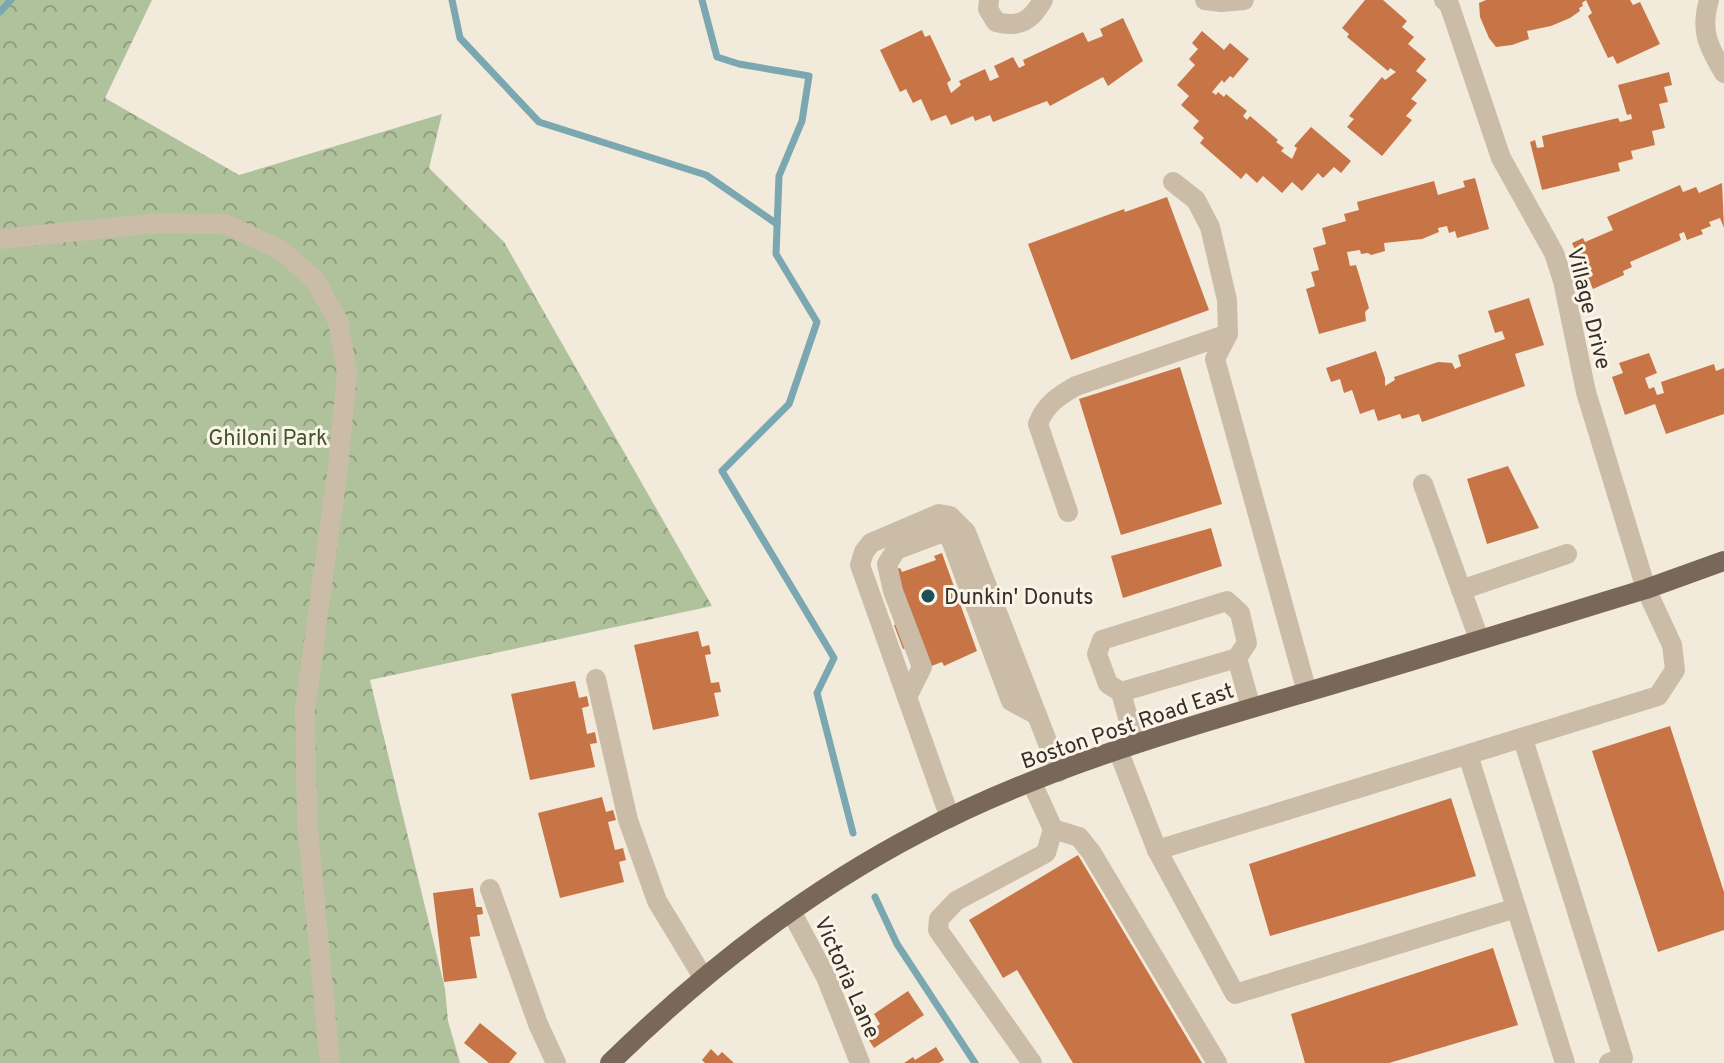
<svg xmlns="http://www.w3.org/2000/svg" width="1724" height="1063" font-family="Overpass,sans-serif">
  <defs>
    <pattern id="park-crowns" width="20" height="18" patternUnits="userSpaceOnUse" patternTransform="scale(2)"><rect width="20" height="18" fill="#b0c29c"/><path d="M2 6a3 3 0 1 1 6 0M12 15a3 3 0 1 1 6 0" fill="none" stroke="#909e7f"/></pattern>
  </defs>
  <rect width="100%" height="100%" fill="#f2ebdc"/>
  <!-- park -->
  <path fill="url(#park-crowns)" d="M 0,0 L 152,0 L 105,98 L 239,175 L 442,114 L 429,168 L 504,242 L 712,606 L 370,680 L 445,989 L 448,1021 L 460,1063 L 0,1063 Z"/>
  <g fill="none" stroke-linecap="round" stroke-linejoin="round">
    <!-- stream -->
    <g stroke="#7ba7b0" stroke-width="7">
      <path d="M 452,0 L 460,38 L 539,122 L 706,175 L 777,224"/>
      <path d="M 702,0 L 717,57 L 739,64 L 809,76 L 802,121 L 779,176 L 776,254 L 817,322 L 789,404 L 722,471 L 834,658 L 817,693 L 853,833"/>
      <path d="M 0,12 L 11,0"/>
      <path d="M 875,897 L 897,944 L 975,1063"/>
    </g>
  </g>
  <!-- building -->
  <g fill="#c77546">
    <path d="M 1365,0 L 1383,0 L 1407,21 L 1402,27 L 1414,37 L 1408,44 L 1426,59 L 1416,71 L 1427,80 L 1411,99 L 1417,103 L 1406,116 L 1412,120 L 1382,156 L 1347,127 L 1354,119 L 1349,116 L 1382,77 L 1385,80 L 1396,72 L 1390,68 L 1388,71 L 1347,37 L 1349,34 L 1342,28 Z"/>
    <path d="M 1486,0 L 1630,0 L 1633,5 L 1640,2 L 1660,44 L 1617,64 L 1613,56 L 1608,58 L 1588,16 L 1592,13 L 1586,0 L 1582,3 L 1583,6 L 1579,8 L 1580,11 L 1570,18 L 1551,26 L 1527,31 L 1529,39 L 1512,45 L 1496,47 L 1489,38 L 1480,17 L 1479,3 Z"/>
    <path d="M 1123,18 L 1143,61 L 1108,86 L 1103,77 L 1050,106 L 1047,101 L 993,122 L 990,115 L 975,121 L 973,116 L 951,125 L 946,115 L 931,121 L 921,99 L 913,103 L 906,89 L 900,92 L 880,50 L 922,30 L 925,37 L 930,35 L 951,80 L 947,83 L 951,93 L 961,85 L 959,81 L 985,69 L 990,81 L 999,77 L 994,66 L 1013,57 L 1019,68 L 1025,65 L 1023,60 L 1083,32 L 1088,42 L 1103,36 L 1100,29 Z"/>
    <path d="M 1202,31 L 1224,50 L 1230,43 L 1249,59 L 1233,78 L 1230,76 L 1224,83 L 1222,80 L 1212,92 L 1216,95 L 1218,92 L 1224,97 L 1226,94 L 1247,111 L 1243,116 L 1247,120 L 1250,116 L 1278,140 L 1276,142 L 1284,148 L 1281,151 L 1292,159 L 1297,148 L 1294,146 L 1311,127 L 1351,161 L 1341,173 L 1334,167 L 1323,178 L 1318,173 L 1302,191 L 1292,182 L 1282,193 L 1263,176 L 1257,183 L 1246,173 L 1241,179 L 1200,143 L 1204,138 L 1193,128 L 1199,121 L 1181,105 L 1189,96 L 1177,85 L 1195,65 L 1189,59 L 1198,49 L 1192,43 Z"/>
    <path d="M 1669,72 L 1672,85 L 1664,87 L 1668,102 L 1659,104 L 1665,128 L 1652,131 L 1655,145 L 1631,151 L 1633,159 L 1618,163 L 1620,171 L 1542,190 L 1530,142 L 1535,140 L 1537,148 L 1544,147 L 1542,136 L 1618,118 L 1620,122 L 1632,119 L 1631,114 L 1627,115 L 1618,85 Z"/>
    <path d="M 1475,178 L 1489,229 L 1457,238 L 1455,231 L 1449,233 L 1447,226 L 1438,228 L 1439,232 L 1422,239 L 1384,243 L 1385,251 L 1371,255 L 1368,253 L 1361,254 L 1360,250 L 1347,252 L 1350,266 L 1356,265 L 1369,308 L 1365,312 L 1366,321 L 1319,334 L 1306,289 L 1315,286 L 1311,272 L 1319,270 L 1313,248 L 1326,244 L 1322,228 L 1346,221 L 1344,214 L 1359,210 L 1357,202 L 1434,181 L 1438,195 L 1465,187 L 1463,181 Z"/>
    <path d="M 1722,183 L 1724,228 L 1720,218 L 1709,222 L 1711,226 L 1701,230 L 1703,234 L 1687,240 L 1684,232 L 1679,234 L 1681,240 L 1630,262 L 1632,267 L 1623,271 L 1624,275 L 1593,289 L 1572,243 L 1583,238 L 1585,242 L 1613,230 L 1607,217 L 1680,185 L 1683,192 L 1696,187 L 1699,193 Z"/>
    <path d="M 1167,197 L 1209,310 L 1071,360 L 1028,244 L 1124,209 L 1125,212 Z"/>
    <path d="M 1529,298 L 1544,345 L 1515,354 L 1525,386 L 1422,422 L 1419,414 L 1402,419 L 1400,414 L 1378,421 L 1374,409 L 1360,414 L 1352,390 L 1344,393 L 1340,379 L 1331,382 L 1326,368 L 1376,351 L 1385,378 L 1385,386 L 1395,380 L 1394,377 L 1438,362 L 1452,363 L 1455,369 L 1461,366 L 1458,355 L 1505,339 L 1502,331 L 1495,333 L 1488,311 Z"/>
    <path d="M 1649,353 L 1657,373 L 1645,378 L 1649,389 L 1654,387 L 1657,395 L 1664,393 L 1661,382 L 1714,364 L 1716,371 L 1724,368 L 1724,414 L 1666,434 L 1655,404 L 1625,415 L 1612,377 L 1623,373 L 1619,363 Z"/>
    <path d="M 1180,367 L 1222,504 L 1121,535 L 1079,399 Z"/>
    <path d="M 1508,466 L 1539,528 L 1487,544 L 1467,479 Z"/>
    <path d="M 1211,528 L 1222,566 L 1123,598 L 1111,556 Z"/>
    <path d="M 942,553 L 977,651 L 944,666 L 942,662 L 926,668 L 917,644 L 903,649 L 894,625 L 908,620 L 891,571 L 900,568 L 902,572 L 936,560 L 934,556 Z"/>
    <path d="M 698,631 L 702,647 L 709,645 L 711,654 L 705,655 L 711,683 L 719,682 L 721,692 L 714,693 L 719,716 L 653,730 L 634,645 Z"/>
    <path d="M 575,681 L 579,698 L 587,696 L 589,706 L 582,708 L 587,734 L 595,732 L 597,743 L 590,744 L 595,767 L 530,780 L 511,694 Z"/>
    <path d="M 1670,726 L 1724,892 L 1724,930 L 1658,952 L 1592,751 Z"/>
    <path d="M 602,797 L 606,812 L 613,810 L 616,820 L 608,822 L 615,850 L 623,848 L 626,860 L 619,862 L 624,882 L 560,898 L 538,813 Z"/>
    <path d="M 1451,798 L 1476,876 L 1270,936 L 1249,864 Z"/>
    <path d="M 1078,855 L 1202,1063 L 1073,1063 L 1017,970 L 1003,978 L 969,920 Z"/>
    <path d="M 473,888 L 476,907 L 482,907 L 483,914 L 477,915 L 480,936 L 470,937 L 477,978 L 444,982 L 433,893 Z"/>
    <path d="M 1493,948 L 1518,1025 L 1389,1063 L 1305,1063 L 1291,1014 Z"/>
    <path d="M 908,991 L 924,1015 L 874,1048 L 865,1034 L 880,1024 L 874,1014 Z"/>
    <path d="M 480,1023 L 517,1053 L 509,1063 L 489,1063 L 464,1043 Z"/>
    <path d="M 936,1047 L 944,1060 L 939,1063 L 904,1063 L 913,1057 L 915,1060 Z"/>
    <path d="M 711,1049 L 718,1056 L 722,1052 L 734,1063 L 705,1063 L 702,1060 Z"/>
  </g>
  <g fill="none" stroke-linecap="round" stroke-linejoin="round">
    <!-- minor -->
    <g stroke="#cbbca8" stroke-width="20">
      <path d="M 989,0 L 988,9 L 996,22 C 1020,28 1031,21 1043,0"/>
      <path d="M 1205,0 L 1221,2 L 1244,0"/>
      <path d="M 1709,0 C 1700,31 1708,46 1724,73"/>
      <path d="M 1173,182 L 1196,200 L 1210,227 L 1227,300 L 1228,334 L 1215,359 L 1307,692"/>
      <path d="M 0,239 L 158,223 L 225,224 L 281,250 L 315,280 L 338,321 L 347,373 L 338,467 L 305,709 L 307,820 L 330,1063"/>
      <path d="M 1423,484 L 1479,639"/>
      <path d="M 1068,512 L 1038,424 C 1045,405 1058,396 1076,386 L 1228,334"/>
      <path d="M 1461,590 L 1567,554"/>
      <path d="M 596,679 L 628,820 L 657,901 L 703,977"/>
      <path d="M 1121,692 L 1237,658"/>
      <path d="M 907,697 L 922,667 L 893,591 L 887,564 L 896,550 L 941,533 L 950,537 L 1011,701 L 1037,715"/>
      <path d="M 1523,739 L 1623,1058 L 1609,1063"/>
      <path d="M 1135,744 L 1121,692 L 1108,684 L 1097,654 L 1102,640 L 1227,601 L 1240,613 L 1247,643 L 1237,658 L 1251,708"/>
      <path d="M 1118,750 L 1157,850 L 1235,994 L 1516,908"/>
      <path d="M 1468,755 L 1565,1063"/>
      <path d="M 950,818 L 860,565 L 864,552 L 871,543 L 939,514 L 950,516 L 966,532 L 1059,772"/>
      <path d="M 1053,829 L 1079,837 L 1091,852 L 1217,1063"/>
      <path d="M 1157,850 L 1658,696 L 1675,670 L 1672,645 L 1646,589 L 1586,392 L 1563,281 L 1554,253 L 1501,158 L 1449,4 L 1444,0"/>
      <path d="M 490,889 L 538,1024 L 556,1063"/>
      <path d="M 791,911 L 826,977 L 860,1063"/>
      <path d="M 1032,1063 L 938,930 L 939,919 L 956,901 L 1046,853 L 1053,829 L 1032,783"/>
    </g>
    <!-- major -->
    <path stroke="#796859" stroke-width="20" d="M 610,1063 C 702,973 804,893 919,833 C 1036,771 1166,733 1293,696 C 1411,662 1528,625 1646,589 L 1724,561"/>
  </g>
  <!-- markers -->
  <circle fill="#1d4e59" stroke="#faf4e9" stroke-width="3" cx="928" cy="596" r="8"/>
  <g text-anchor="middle" stroke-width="6" stroke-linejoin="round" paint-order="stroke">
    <!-- street labels -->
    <g font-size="22" fill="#372f28" stroke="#faf4e9">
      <text transform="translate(1590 308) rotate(76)" y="8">Village Drive</text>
      <text transform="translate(1127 725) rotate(-19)" y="8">Boston Post Road East</text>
      <text transform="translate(848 977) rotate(66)" y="8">Victoria Lane</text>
    </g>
    <!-- park labels -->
    <g font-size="22" fill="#41562c" stroke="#faf4e9">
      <text x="268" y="445">Ghiloni Park</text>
    </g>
    <!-- poi labels -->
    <g font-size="22" fill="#372f28" stroke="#faf4e9" text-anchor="start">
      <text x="944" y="604">Dunkin' Donuts</text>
    </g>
  </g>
</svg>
